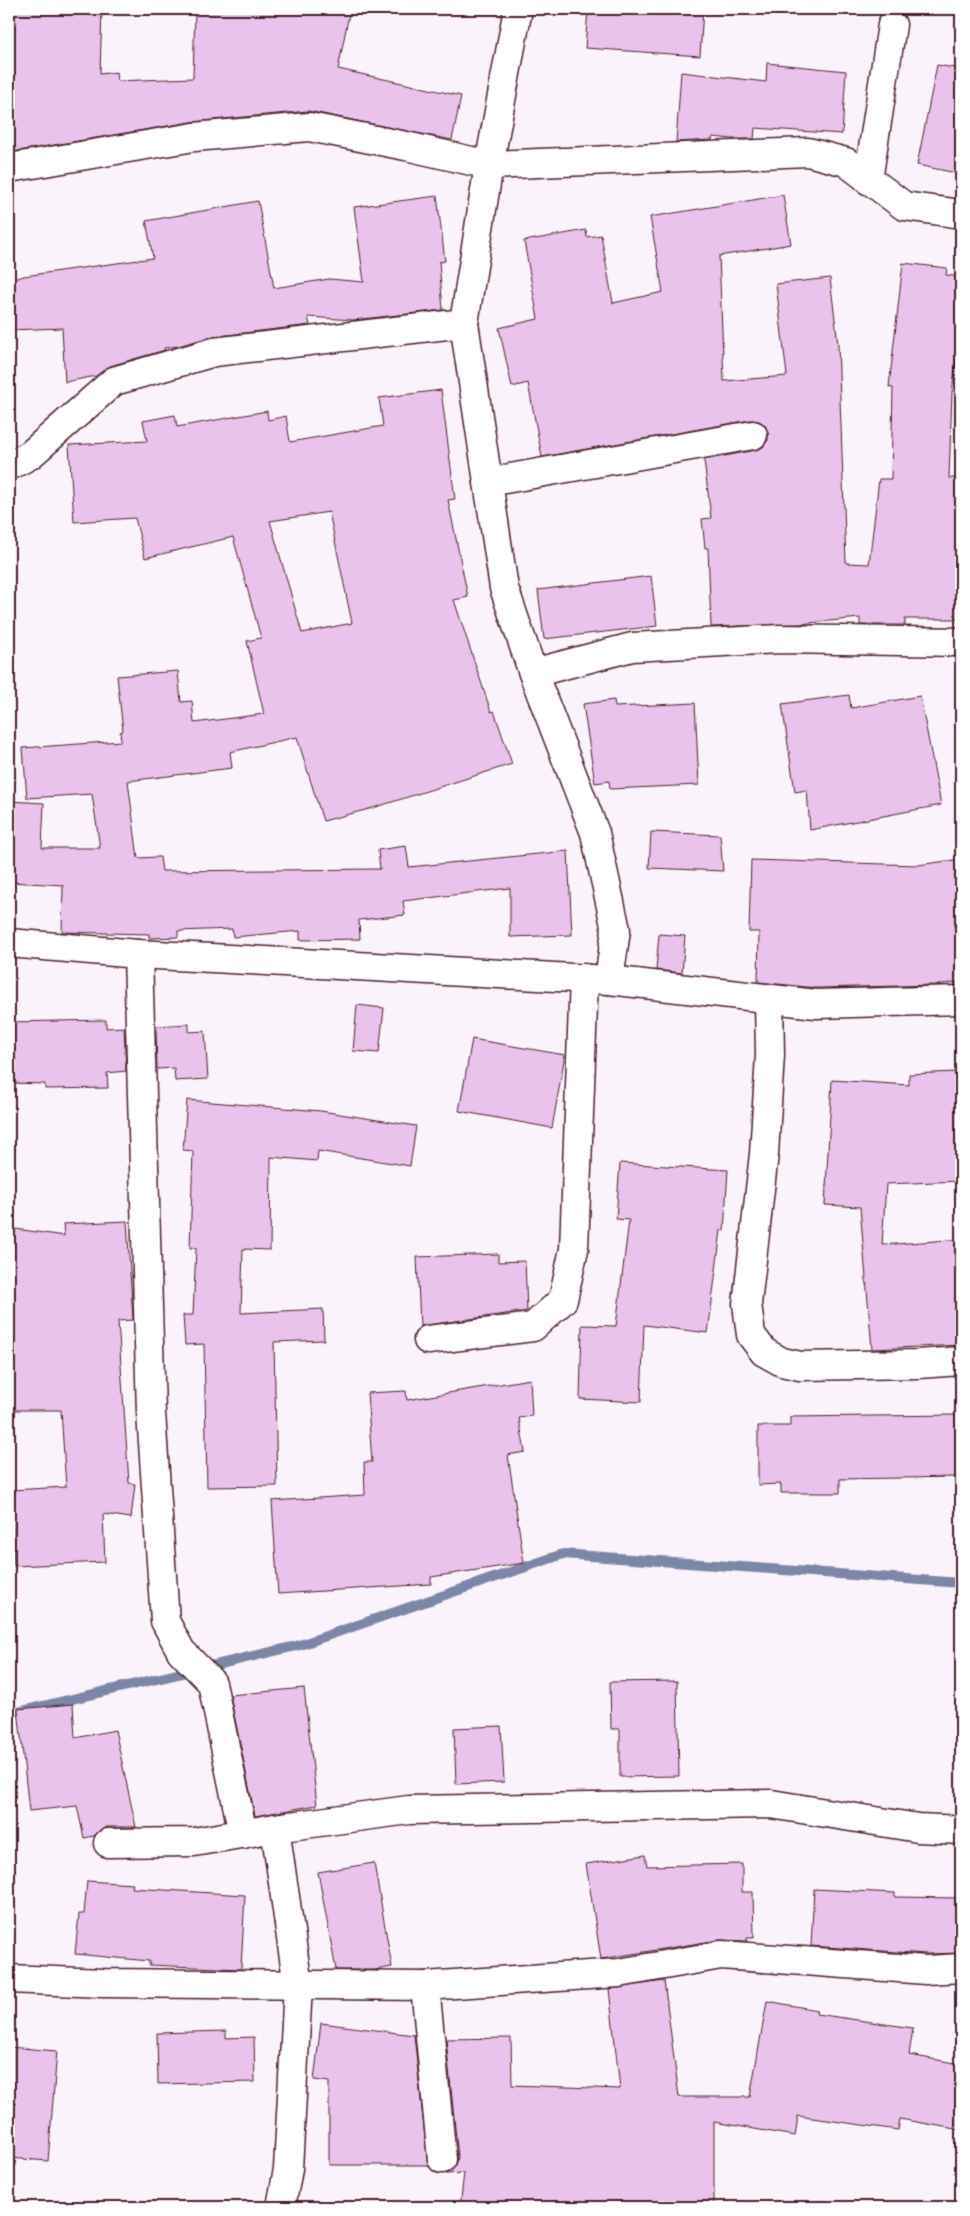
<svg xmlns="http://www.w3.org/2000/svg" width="970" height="2216" font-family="Sriracha,sans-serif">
  <rect width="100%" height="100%" fill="#fbf3fb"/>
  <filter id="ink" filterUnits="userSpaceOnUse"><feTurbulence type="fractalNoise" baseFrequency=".02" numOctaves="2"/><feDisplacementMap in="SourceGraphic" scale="10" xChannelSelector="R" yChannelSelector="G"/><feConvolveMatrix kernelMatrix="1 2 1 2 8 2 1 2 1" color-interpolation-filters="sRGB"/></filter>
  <g filter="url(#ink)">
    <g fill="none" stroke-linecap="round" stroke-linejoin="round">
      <!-- stream -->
      <path stroke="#7c86a6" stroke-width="10" d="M 9,1714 L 300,1645 L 563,1554 L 961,1583"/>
    </g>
    <!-- building -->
    <g fill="#eac3ec" stroke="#4a1f2b" fill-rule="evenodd">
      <path d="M 12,9 L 102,9 L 100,74 L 116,72 L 117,81 L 193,78 L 195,9 L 350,9 L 338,69 L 461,96 L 452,140 L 308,111 L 191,122 L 12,152 L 9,124 Z"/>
      <path d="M 588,9 L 703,9 L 700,56 L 585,48 Z"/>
      <path d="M 767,63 L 846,71 L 842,134 L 755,128 L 754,139 L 732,139 L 713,137 L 712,140 L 676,142 L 681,72 L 766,82 Z"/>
      <path d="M 937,65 L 961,69 L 961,174 L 917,165 Z"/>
      <path d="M 783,195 L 791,244 L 719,256 L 724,381 L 787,376 L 776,284 L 830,278 L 838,344 L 846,563 L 869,564 L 879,479 L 891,479 L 893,388 L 889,387 L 903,263 L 947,268 L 946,275 L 961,277 L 961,319 L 952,393 L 949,478 L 961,478 L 961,619 L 905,619 L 905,625 L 860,625 L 860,618 L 799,624 L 711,627 L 708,548 L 705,548 L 702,519 L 711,518 L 704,460 L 756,450 L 763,447 L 768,440 L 768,433 L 765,425 L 759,421 L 750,420 L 542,457 L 528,383 L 512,387 L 499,328 L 538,319 L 524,241 L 586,230 L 587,237 L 601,235 L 613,303 L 663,292 L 650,217 Z"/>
      <path d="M 437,196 L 445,261 L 439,262 L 443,310 L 353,320 L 308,317 L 310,325 L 210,337 L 178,346 L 164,348 L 165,350 L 110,366 L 96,376 L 65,382 L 62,328 L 9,330 L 9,280 L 24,276 L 153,258 L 146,221 L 258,201 L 274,288 L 329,279 L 364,282 L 354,207 Z"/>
      <path d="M 441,390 L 455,499 L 448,500 L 468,597 L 454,600 L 491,712 L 494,711 L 512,764 L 373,808 L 323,821 L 297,737 L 230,752 L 232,768 L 128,781 L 138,858 L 160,857 L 162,871 L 380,869 L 378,850 L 406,846 L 409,867 L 568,851 L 572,935 L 510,937 L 510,888 L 403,901 L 405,915 L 359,920 L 360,939 L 300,940 L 300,931 L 233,937 L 232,929 L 178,931 L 178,937 L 149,938 L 149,934 L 62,932 L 63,885 L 9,882 L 9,801 L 44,803 L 42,848 L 100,848 L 92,794 L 27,798 L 23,748 L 121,741 L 120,732 L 123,731 L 117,676 L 178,671 L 181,702 L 192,701 L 194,723 L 264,714 L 247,641 L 261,638 L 233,537 L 145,558 L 135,518 L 74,522 L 69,445 L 147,441 L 143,421 L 175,415 L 177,427 L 267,411 L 268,420 L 286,416 L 290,442 L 383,426 L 379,398 ZM 329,512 L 352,623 L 302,633 L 270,521 Z"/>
      <path d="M 651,576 L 657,626 L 544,639 L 538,590 Z"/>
      <path d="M 849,695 L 851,708 L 920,696 L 941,805 L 810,830 L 807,790 L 795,792 L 782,704 Z"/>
      <path d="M 614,700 L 615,707 L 695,703 L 699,785 L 610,789 L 609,781 L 595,783 L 583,704 Z"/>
      <path d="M 651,832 L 720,835 L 723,871 L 649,868 Z"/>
      <path d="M 961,859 L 961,982 L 934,985 L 817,988 L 758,982 L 759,932 L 749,932 L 751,860 L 918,865 Z"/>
      <path d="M 659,934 L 685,936 L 682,973 L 656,970 Z"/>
      <path d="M 357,1005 L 384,1008 L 379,1053 L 353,1051 Z"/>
      <path d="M 106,1020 L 106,1028 L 124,1027 L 126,1071 L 107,1073 L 108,1088 L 45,1089 L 45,1084 L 9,1083 L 9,1022 Z"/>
      <path d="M 189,1024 L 189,1032 L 205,1031 L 208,1079 L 175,1081 L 174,1068 L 157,1069 L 156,1026 Z"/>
      <path d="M 472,1039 L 565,1055 L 552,1128 L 459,1111 Z"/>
      <path d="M 957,1072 L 961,1181 L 886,1184 L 882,1245 L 961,1239 L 961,1345 L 872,1349 L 860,1207 L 825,1205 L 832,1080 L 909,1085 L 909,1074 Z"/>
      <path d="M 187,1100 L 321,1111 L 416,1126 L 410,1166 L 318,1151 L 317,1161 L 271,1157 L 270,1250 L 243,1249 L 241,1313 L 323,1309 L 324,1340 L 274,1342 L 277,1486 L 207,1487 L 204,1344 L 185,1345 L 183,1315 L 193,1315 L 196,1248 L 190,1248 L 193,1151 L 183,1150 Z"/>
      <path d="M 620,1163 L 728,1170 L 724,1231 L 721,1230 L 708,1333 L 644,1325 L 641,1402 L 580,1399 L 582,1325 L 616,1326 L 629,1220 L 616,1219 Z"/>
      <path d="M 127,1221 L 133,1320 L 118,1321 L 129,1483 L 135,1484 L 131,1518 L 103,1514 L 105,1562 L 14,1566 L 11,1490 L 66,1487 L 61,1410 L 9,1410 L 9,1228 L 64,1236 L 63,1224 Z"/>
      <path d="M 498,1254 L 498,1262 L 525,1261 L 527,1311 L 420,1326 L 417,1257 Z"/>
      <path d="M 530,1379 L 532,1416 L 519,1418 L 525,1452 L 508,1455 L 524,1563 L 431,1577 L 431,1584 L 278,1594 L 272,1501 L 365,1495 L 364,1462 L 372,1462 L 367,1393 L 406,1391 L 407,1400 Z"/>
      <path d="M 957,1415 L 958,1477 L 840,1479 L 840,1493 L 781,1493 L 781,1484 L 758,1485 L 758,1426 L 790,1426 L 790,1417 Z"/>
      <path d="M 677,1681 L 679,1776 L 620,1777 L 620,1729 L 611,1729 L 610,1682 Z"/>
      <path d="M 304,1688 L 317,1805 L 255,1816 L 230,1695 Z"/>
      <path d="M 73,1704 L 75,1738 L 115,1730 L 136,1827 L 107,1827 L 100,1830 L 94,1836 L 84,1838 L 77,1806 L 29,1811 L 18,1709 Z"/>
      <path d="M 501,1726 L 504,1782 L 456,1784 L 454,1728 Z"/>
      <path d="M 645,1855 L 647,1866 L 742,1864 L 742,1892 L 753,1892 L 754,1938 L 747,1938 L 747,1941 L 718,1940 L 601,1959 L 586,1864 Z"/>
      <path d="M 374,1863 L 392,1967 L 374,1970 L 336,1970 L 318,1872 Z"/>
      <path d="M 87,1881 L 133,1884 L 132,1888 L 245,1895 L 241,1969 L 149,1965 L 149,1961 L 75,1954 L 79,1914 L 84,1914 Z"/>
      <path d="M 814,1889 L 895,1893 L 895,1897 L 961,1898 L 961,1953 L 926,1954 L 811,1946 Z"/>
      <path d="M 664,1981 L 679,2097 L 750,2097 L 767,2001 L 817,2010 L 816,2014 L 913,2028 L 909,2055 L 961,2064 L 961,2130 L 900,2119 L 898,2130 L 798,2116 L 795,2136 L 714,2122 L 714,2207 L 460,2207 L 464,2173 L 446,2174 L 451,2171 L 456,2166 L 458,2157 L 446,2039 L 511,2038 L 512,2085 L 620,2089 L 609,1989 Z"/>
      <path d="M 321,2023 L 414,2035 L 428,2165 L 329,2165 L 329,2082 L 314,2080 Z"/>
      <path d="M 226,2031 L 226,2038 L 254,2037 L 255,2082 L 158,2084 L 157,2033 Z"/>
      <path d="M 9,2047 L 57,2051 L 48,2161 L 9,2158 Z"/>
    </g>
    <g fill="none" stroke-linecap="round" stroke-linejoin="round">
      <!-- minor casing -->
      <g stroke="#4a1f2b" stroke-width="31">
        <g id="minor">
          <path d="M 518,9 L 489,165 L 464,323 L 504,588 L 533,673 L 595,833 L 616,930 L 609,980"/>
          <path d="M 9,168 L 194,137 L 309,127 L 406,146 L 489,165 L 808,152 L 846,162 L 904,206 L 961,214"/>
          <path d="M 868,180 L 892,25"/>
          <path d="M 9,466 L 30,455 L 114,381 L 214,352 L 464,323"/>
          <path d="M 488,482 L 753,435"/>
          <path d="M 533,673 L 632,647 L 780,639 L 961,642"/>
          <path d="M 9,943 L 138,954 L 609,980 L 816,1004 L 961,1000"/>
          <path d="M 138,954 L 151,1413 L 165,1621 L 181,1651 L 212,1683 L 243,1834"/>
          <path d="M 769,999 L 770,1055 L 764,1154 L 747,1304 L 751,1335 L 764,1352 L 782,1362 L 800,1366 L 918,1364 L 961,1361"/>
          <path d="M 428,1340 L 533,1327 L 563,1300 L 574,1249 L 584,978"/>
          <path d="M 275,1828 L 298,1986 L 288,2169 L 281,2207"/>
          <path d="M 108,1843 L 194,1842 L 275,1828 L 409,1810 L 771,1804 L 918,1828 L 961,1830"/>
          <path d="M 9,1979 L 103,1983 L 425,1986 L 619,1973 L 721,1955 L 926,1970 L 961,1968"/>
          <path d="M 425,1986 L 442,2159"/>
        </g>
      </g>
      <!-- minor -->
      <use href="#minor" stroke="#fff" stroke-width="28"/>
    </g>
  </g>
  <!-- margin -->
  <rect width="970" height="2216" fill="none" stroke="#fff" stroke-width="30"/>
  <rect x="15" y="15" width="940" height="2186" fill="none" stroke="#4a1f2b" stroke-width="2" filter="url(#ink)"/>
</svg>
